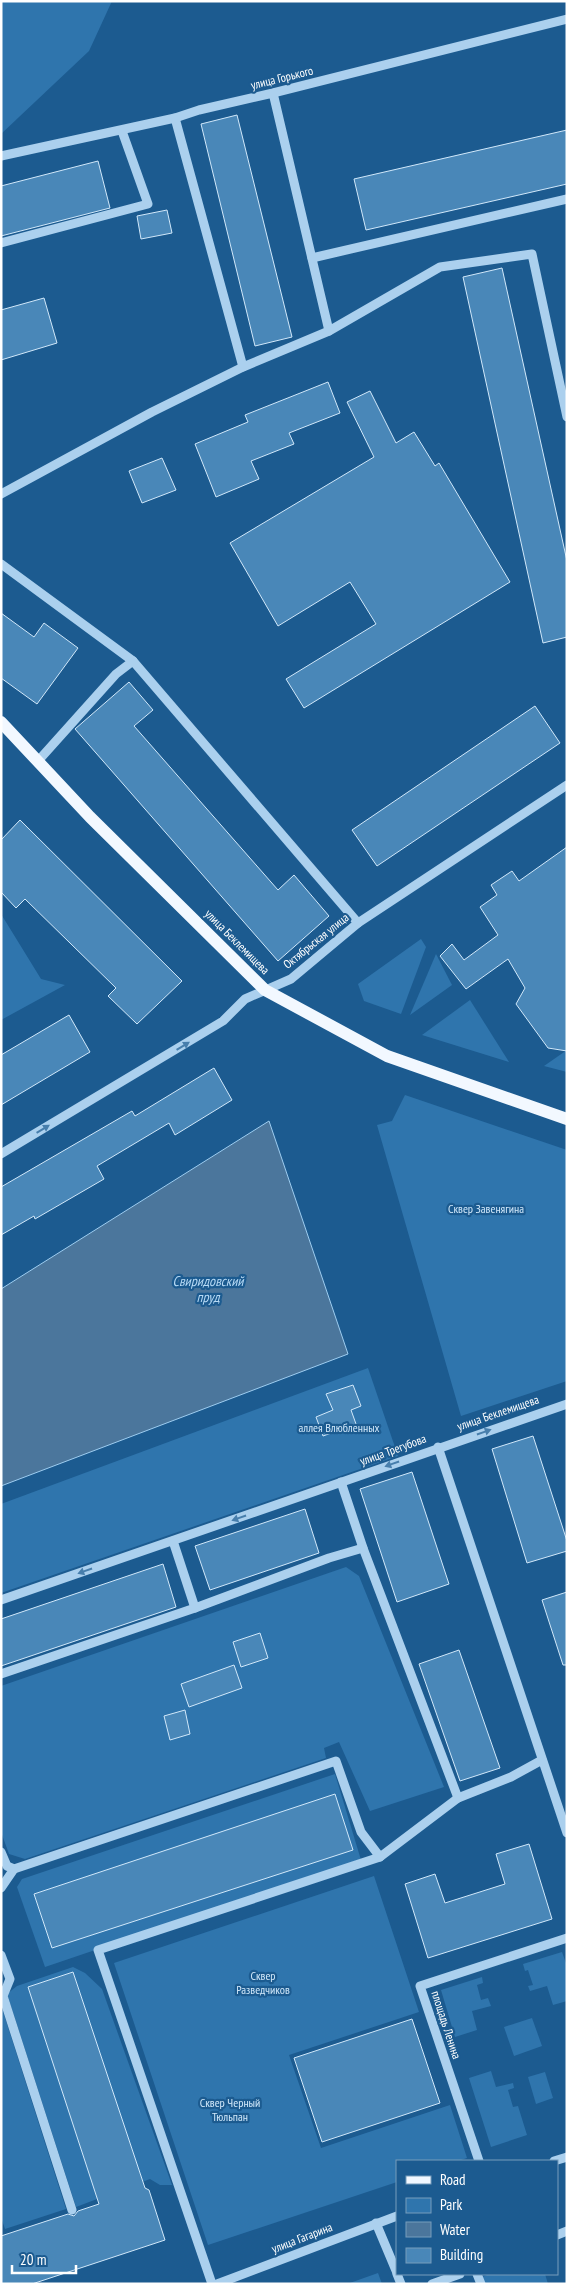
<svg xmlns="http://www.w3.org/2000/svg" width="568" height="2285" font-family="'PT Sans Narrow',sans-serif">
  <rect width="100%" height="100%" fill="#1c5b90"/>
  <!-- green -->
  <g fill="#2f75ad">
    <path d="M 1,1 L 112,1 L 89,51 L 1,134 Z"/>
    <path d="M 1,914 L 41,979 L 65,985 L 1,1020 Z"/>
    <path d="M 421,939 L 426,947 L 401,1014 L 364,1001 L 358,984 Z"/>
    <path d="M 436,954 L 452,985 L 410,1015 Z"/>
    <path d="M 470,1000 L 509,1062 L 422,1035 Z"/>
    <path d="M 567,1050 L 567,1072 L 544,1066 Z"/>
    <path d="M 405,1095 L 567,1150 L 567,1381 L 461,1416 L 377,1125 L 392,1121 Z"/>
    <path d="M 368,1368 L 398,1456 L 1,1593 L 1,1504 Z"/>
    <path d="M 346,1567 L 359,1576 L 444,1787 L 370,1811 L 339,1742 L 324,1748 L 326,1758 L 25,1859 L 9,1854 L 1,1832 L 1,1686 Z"/>
    <path d="M 335,1774 L 361,1860 L 45,1967 L 17,1887 L 22,1879 Z"/>
    <path d="M 374,1876 L 419,2012 L 289,2055 L 321,2148 L 450,2105 L 467,2158 L 458,2161 L 397,2161 L 397,2182 L 208,2245 L 114,1963 Z"/>
    <path d="M 562,1952 L 567,1966 L 567,2001 L 553,2005 L 547,1986 L 530,1991 L 528,1986 L 533,1985 L 528,1970 L 525,1971 L 523,1964 Z"/>
    <path d="M 73,1967 L 85,1973 L 102,1989 L 172,2185 L 160,2185 L 150,2179 L 76,2207 L 7,1994 L 17,1986 Z"/>
    <path d="M 482,1977 L 483,1983 L 477,1985 L 481,2000 L 488,1998 L 491,2006 L 472,2011 L 477,2030 L 455,2037 L 441,1990 Z"/>
    <path d="M 1,2005 L 66,2209 L 5,2229 L 1,2217 Z"/>
    <path d="M 532,2018 L 542,2046 L 514,2056 L 504,2027 Z"/>
    <path d="M 491,2071 L 496,2087 L 513,2083 L 514,2088 L 508,2090 L 513,2107 L 518,2106 L 527,2135 L 491,2147 L 469,2078 Z"/>
    <path d="M 545,2072 L 553,2098 L 536,2104 L 528,2077 Z"/>
    <path d="M 378,2273 L 382,2284 L 347,2284 Z"/>
    <path d="M 490,2274 L 545,2274 L 548,2284 L 485,2284 L 482,2277 Z"/>
  </g>
  <!-- water -->
  <path fill="#4b769c" stroke="#9ecdf0" d="M 269,1121 L 348,1354 L 1,1486 L 1,1289 Z"/>
  <!-- building -->
  <g fill="#4987b8" stroke="#d1e8fa">
    <path d="M 237,115 L 292,337 L 255,346 L 201,124 Z"/>
    <path d="M 567,130 L 567,184 L 366,230 L 354,179 Z"/>
    <path d="M 98,161 L 110,208 L 1,236 L 1,186 Z"/>
    <path d="M 167,210 L 172,233 L 141,239 L 137,216 Z"/>
    <path d="M 502,268 L 567,561 L 567,637 L 543,643 L 463,277 Z"/>
    <path d="M 44,298 L 57,343 L 1,360 L 1,310 Z"/>
    <path d="M 328,382 L 340,413 L 289,433 L 294,444 L 251,461 L 259,479 L 216,497 L 195,444 L 248,422 L 245,415 Z"/>
    <path d="M 370,391 L 396,443 L 414,432 L 435,466 L 439,463 L 510,582 L 304,708 L 286,679 L 376,624 L 350,582 L 278,626 L 230,543 L 374,457 L 347,402 Z"/>
    <path d="M 162,458 L 176,490 L 142,503 L 129,471 Z"/>
    <path d="M 1,613 L 34,637 L 44,623 L 78,648 L 37,704 L 1,678 Z"/>
    <path d="M 129,682 L 153,710 L 134,726 L 278,890 L 294,875 L 329,916 L 278,961 L 75,729 Z"/>
    <path d="M 535,706 L 560,743 L 377,866 L 352,830 Z"/>
    <path d="M 20,820 L 182,981 L 137,1024 L 108,996 L 116,988 L 25,899 L 16,908 L 1,892 L 1,840 Z"/>
    <path d="M 567,847 L 567,1051 L 548,1048 L 516,1004 L 525,988 L 508,959 L 466,989 L 440,956 L 452,944 L 464,960 L 498,935 L 480,907 L 497,895 L 491,885 L 512,871 L 519,881 Z"/>
    <path d="M 69,1015 L 90,1052 L 1,1105 L 1,1055 Z"/>
    <path d="M 214,1068 L 232,1100 L 175,1135 L 169,1123 L 97,1166 L 104,1179 L 35,1219 L 34,1216 L 1,1235 L 1,1187 L 132,1111 L 135,1116 Z"/>
    <path d="M 353,1385 L 361,1406 L 351,1410 L 356,1424 L 323,1436 L 316,1417 L 333,1410 L 326,1394 Z"/>
    <path d="M 533,1436 L 567,1541 L 567,1551 L 527,1563 L 492,1449 Z"/>
    <path d="M 412,1472 L 449,1584 L 397,1602 L 360,1489 Z"/>
    <path d="M 305,1509 L 319,1553 L 210,1590 L 195,1546 Z"/>
    <path d="M 163,1564 L 176,1607 L 1,1666 L 1,1619 Z"/>
    <path d="M 567,1592 L 567,1665 L 563,1665 L 542,1600 Z"/>
    <path d="M 260,1633 L 268,1658 L 241,1667 L 233,1642 Z"/>
    <path d="M 459,1650 L 500,1768 L 460,1781 L 419,1664 Z"/>
    <path d="M 234,1665 L 242,1688 L 189,1707 L 181,1684 Z"/>
    <path d="M 185,1710 L 190,1734 L 170,1740 L 164,1716 Z"/>
    <path d="M 335,1794 L 353,1850 L 52,1948 L 34,1894 Z"/>
    <path d="M 529,1844 L 552,1919 L 428,1958 L 405,1884 L 435,1874 L 445,1903 L 505,1884 L 496,1854 Z"/>
    <path d="M 73,1972 L 145,2188 L 149,2190 L 165,2240 L 32,2284 L 1,2284 L 1,2236 L 68,2214 L 74,2216 L 78,2211 L 99,2204 L 28,1987 Z"/>
    <path d="M 412,2019 L 440,2103 L 322,2142 L 294,2058 Z"/>
  </g>
  <g fill="none" stroke-linecap="round" stroke-linejoin="round">
    <!-- minor -->
    <g stroke="#abd0ee" stroke-width="9">
      <path d="M 273,93 L 329,331"/>
      <path d="M 175,118 L 243,367"/>
      <path d="M 1,156 L 175,118 L 199,110 L 273,93 L 567,19"/>
      <path d="M 1,243 L 148,204 L 122,131"/>
      <path d="M 312,258 L 567,199"/>
      <path d="M 1,494 L 152,412 L 243,367 L 329,331 L 440,267 L 532,254 L 567,417"/>
      <path d="M 1,564 L 133,661"/>
      <path d="M 38,761 L 116,674 L 133,661 L 358,923"/>
      <path d="M 1,1154 L 223,1021 L 245,999 L 291,979 L 358,923 L 567,785"/>
      <path d="M 438,1447 L 567,1833"/>
      <path d="M 341,1482 L 363,1548 L 458,1798"/>
      <path d="M 1,1600 L 567,1404"/>
      <path d="M 195,1608 L 329,1558 L 363,1548"/>
      <path d="M 1,1674 L 195,1608 L 173,1541"/>
      <path d="M 1,1852 L 7,1866 L 14,1869 L 1,1888"/>
      <path d="M 14,1869 L 336,1761 L 361,1832 L 380,1857"/>
      <path d="M 1,1955 L 10,1979 L 3,1996 L 72,2210"/>
      <path d="M 479,2161 L 420,1986 L 567,1938"/>
      <path d="M 554,2161 L 567,2157"/>
      <path d="M 376,2223 L 397,2273"/>
      <path d="M 557,2235 L 567,2231"/>
      <path d="M 397,2274 L 401,2284"/>
      <path d="M 477,2274 L 481,2284"/>
      <path d="M 212,2284 L 98,1950 L 380,1857 L 458,1798 L 511,1777 L 542,1760"/>
      <path d="M 217,2284 L 397,2216"/>
      <path d="M 432,2284 L 460,2274"/>
    </g>
    <!-- major -->
    <path stroke="#f2f8ff" stroke-width="12" d="M 1,722 L 90,817 L 265,990 L 387,1056 L 567,1119"/>
  </g>
  <!-- one-way arrows -->
  <defs><path id="oneway-solid" d="M-6-.8H1V-3.2L6.5 0L1 3.2V.8H-6Z" transform="scale(1.25)"/></defs>
  <g fill="#477eac">
    <use href="#oneway-solid" transform="translate(183 1046) rotate(-31)"/>
    <use href="#oneway-solid" transform="translate(43 1129) rotate(-31)"/>
    <use href="#oneway-solid" transform="translate(484 1432) rotate(-19)"/>
    <use href="#oneway-solid" transform="translate(392 1464) rotate(161)"/>
    <use href="#oneway-solid" transform="translate(239 1518) rotate(161)"/>
    <use href="#oneway-solid" transform="translate(85 1571) rotate(161)"/>
  </g>
  <g text-anchor="middle" stroke-width="4.5" stroke-linejoin="round" paint-order="stroke">
    <!-- street labels -->
    <g font-size="12" fill="#fff" stroke="#1c5b90">
      <text transform="translate(282 78) rotate(-14)" y="4">улица Горького</text>
      <text transform="translate(316 941) rotate(-39)" y="4">Октябрьская улица</text>
      <text transform="translate(237 942) rotate(45)" y="4">улица Беклемищева</text>
      <text transform="translate(498 1413) rotate(-19)" y="4">улица Беклемищева</text>
      <text transform="translate(393 1450) rotate(-20)" y="4">улица Трегубова</text>
      <text transform="translate(446 2025) rotate(72)" y="4">площадь Ленина</text>
      <text transform="translate(302 2238) rotate(-21)" y="4">улица Гагарина</text>
    </g>
    <!-- park labels -->
    <g font-size="12" fill="#d1e8fa" stroke="#1c5b90">
      <text x="486" y="1213">Сквер Завенягина</text>
      <text x="339" y="1432">аллея Влюбленных</text>
      <text x="263" y="1980">Сквер<tspan x="263" dy="14">Разведчиков</tspan></text>
      <text x="230" y="2107">Сквер Черный<tspan x="230" dy="14">Тюльпан</tspan></text>
    </g>
    <!-- water labels -->
    <g font-size="14" font-style="italic" fill="#b7daf5" stroke="#1c5b90">
      <text x="208" y="1286">Свиридовский<tspan x="208" dy="16">пруд</tspan></text>
    </g>
  </g>
  <!-- border -->
  <rect width="568" height="2285" fill="none" stroke="#ffffff" stroke-width="5"/>
  <!-- legend -->
  <rect x="396" y="2160" width="162" height="115" fill="#1c5b90" stroke="#779dbc"/>
  <rect x="406" y="2176" width="25" height="8" fill="#f2f8ff" stroke="#779dbc"/>
  <text x="440" y="2185" font-size="15" fill="#ffffff">Road</text>
  <rect x="406" y="2198" width="25" height="15" fill="#2f75ad" stroke="#779dbc"/>
  <text x="440" y="2210" font-size="15" fill="#ffffff">Park</text>
  <rect x="406" y="2222" width="25" height="15" fill="#4b769c" stroke="#779dbc"/>
  <text x="440" y="2235" font-size="15" fill="#ffffff">Water</text>
  <rect x="406" y="2248" width="25" height="15" fill="#4987b8" stroke="#779dbc"/>
  <text x="440" y="2260" font-size="15" fill="#ffffff">Building</text>
  <!-- scale -->
  <path d="M12 2265v8h64v-8" fill="none" stroke="#ffffff" stroke-width="2.5"/>
  <text x="20" y="2265" font-size="15" fill="#ffffff" stroke="#1c5b90" stroke-width="4" paint-order="stroke">20 m</text>
</svg>
